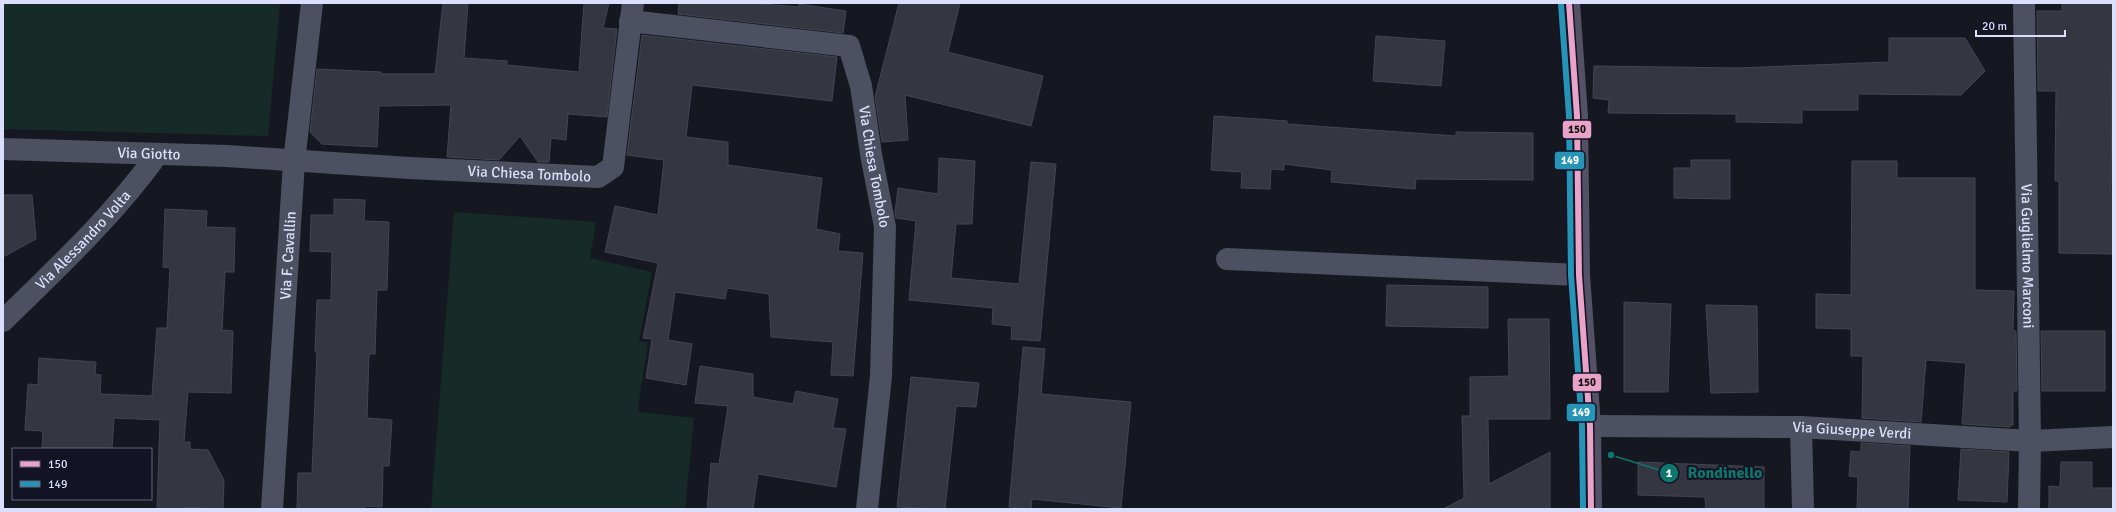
<svg xmlns="http://www.w3.org/2000/svg" width="2116" height="512" font-family="Signika,sans-serif">
  <rect width="100%" height="100%" fill="#161821"/>
  <!-- green -->
  <g fill="#162b27">
    <path d="M 3,3 L 280,3 L 268,136 L 3,129 Z"/>
    <path d="M 454,212 L 596,222 L 590,258 L 652,272 L 639,341 L 648,343 L 638,407 L 639,412 L 694,418 L 685,509 L 431,509 Z"/>
  </g>
  <!-- building -->
  <g fill="#343742" stroke="#434454">
    <path d="M 443,3 L 468,3 L 464,58 L 507,61 L 507,65 L 579,72 L 584,3 L 609,3 L 603,28 L 617,29 L 607,117 L 568,114 L 566,140 L 551,138 L 549,162 L 538,162 L 520,136 L 499,160 L 447,157 L 451,105 L 379,106 L 377,147 L 322,144 L 310,132 L 317,69 L 381,72 L 381,74 L 435,74 Z"/>
    <path d="M 679,3 L 750,3 L 799,7 L 799,4 L 846,11 L 843,33 L 678,14 Z"/>
    <path d="M 899,3 L 960,3 L 948,52 L 1043,76 L 1031,126 L 905,95 L 908,140 L 882,142 L 875,97 Z"/>
    <path d="M 2062,3 L 2113,3 L 2111,193 L 2113,193 L 2113,254 L 2059,253 L 2059,181 L 2055,181 L 2056,91 L 2038,91 L 2037,11 L 2062,11 Z"/>
    <path d="M 642,35 L 837,57 L 832,101 L 692,85 L 686,137 L 728,142 L 728,165 L 822,178 L 816,229 L 840,234 L 838,251 L 863,253 L 853,376 L 831,375 L 833,342 L 771,337 L 769,294 L 727,288 L 725,299 L 675,292 L 668,340 L 692,344 L 686,385 L 646,378 L 652,339 L 643,338 L 658,263 L 605,252 L 615,206 L 658,215 L 664,160 L 627,155 Z"/>
    <path d="M 1376,36 L 1445,41 L 1441,86 L 1373,81 Z"/>
    <path d="M 1889,38 L 1965,38 L 1985,71 L 1961,95 L 1858,94 L 1858,110 L 1802,110 L 1802,123 L 1736,122 L 1736,114 L 1608,113 L 1609,100 L 1593,98 L 1594,66 L 1738,68 L 1889,62 Z"/>
    <path d="M 1214,116 L 1287,121 L 1287,124 L 1456,136 L 1456,132 L 1533,133 L 1533,180 L 1416,179 L 1415,189 L 1331,182 L 1332,170 L 1284,164 L 1284,170 L 1271,169 L 1270,189 L 1241,188 L 1242,172 L 1211,170 Z"/>
    <path d="M 939,158 L 975,161 L 972,224 L 956,224 L 951,278 L 1019,284 L 1031,162 L 1056,164 L 1040,341 L 1011,339 L 1012,326 L 992,324 L 993,308 L 909,300 L 916,221 L 896,218 L 895,212 L 898,188 L 938,194 Z"/>
    <path d="M 1691,160 L 1730,160 L 1730,199 L 1674,198 L 1674,168 L 1691,168 Z"/>
    <path d="M 1852,161 L 1897,161 L 1897,178 L 1975,178 L 1975,290 L 2014,291 L 2013,331 L 2016,331 L 2017,391 L 2013,391 L 2013,425 L 2010,425 L 2010,427 L 1962,424 L 1966,363 L 1926,360 L 1921,422 L 1862,418 L 1863,356 L 1851,356 L 1851,329 L 1816,328 L 1816,294 L 1851,295 Z"/>
    <path d="M 3,195 L 32,195 L 36,239 L 3,257 Z"/>
    <path d="M 334,199 L 365,200 L 364,221 L 389,222 L 387,290 L 377,290 L 375,354 L 369,354 L 367,418 L 392,420 L 389,466 L 383,466 L 382,507 L 365,506 L 365,509 L 297,509 L 298,473 L 312,473 L 317,352 L 315,352 L 317,300 L 331,300 L 332,252 L 310,251 L 311,215 L 334,215 Z"/>
    <path d="M 165,209 L 207,211 L 206,227 L 235,228 L 234,272 L 225,272 L 222,330 L 233,331 L 231,393 L 188,392 L 184,442 L 190,442 L 190,449 L 208,450 L 224,480 L 223,509 L 179,507 L 179,509 L 157,509 L 160,420 L 114,418 L 112,449 L 42,449 L 43,431 L 25,430 L 28,384 L 38,385 L 39,358 L 96,362 L 95,374 L 101,375 L 100,394 L 152,396 L 157,328 L 167,328 L 170,268 L 163,267 Z"/>
    <path d="M 1387,285 L 1488,287 L 1488,328 L 1386,326 Z"/>
    <path d="M 1624,302 L 1671,304 L 1668,392 L 1624,392 Z"/>
    <path d="M 1706,305 L 1757,306 L 1758,392 L 1711,393 Z"/>
    <path d="M 1508,319 L 1549,319 L 1550,419 L 1488,419 L 1489,484 L 1550,452 L 1550,509 L 1443,509 L 1464,498 L 1462,416 L 1470,416 L 1470,377 L 1509,376 Z"/>
    <path d="M 2041,331 L 2105,331 L 2105,391 L 2042,391 Z"/>
    <path d="M 1023,347 L 1045,349 L 1041,394 L 1131,402 L 1121,508 L 1032,499 L 1031,509 L 1009,507 Z"/>
    <path d="M 700,366 L 753,374 L 753,397 L 793,404 L 796,391 L 838,399 L 833,428 L 846,429 L 836,487 L 758,474 L 753,509 L 707,509 L 711,463 L 719,464 L 728,406 L 695,403 Z"/>
    <path d="M 911,377 L 979,383 L 976,407 L 956,406 L 945,509 L 897,507 Z"/>
    <path d="M 1861,443 L 1910,446 L 1908,509 L 1857,509 L 1858,477 L 1849,476 L 1851,451 L 1861,452 Z"/>
    <path d="M 1961,449 L 2009,452 L 2007,502 L 1958,500 Z"/>
    <path d="M 1638,462 L 1764,467 L 1764,509 L 1706,509 L 1705,497 L 1638,495 Z"/>
    <path d="M 2061,462 L 2092,462 L 2092,488 L 2113,488 L 2113,509 L 2049,509 L 2049,486 L 2060,487 Z"/>
  </g>
  <g fill="none" stroke-linecap="round" stroke-linejoin="round">
    <!-- minor -->
    <g stroke="#4c5060" stroke-width="22">
      <path id="s1" d="M 2024,3 L 2030,441 L 2029,509"/>
      <path id="s2" d="M 630,21 L 849,46 L 861,86 L 871,154 L 885,227 L 881,376 L 867,509"/>
      <path id="s3" d="M 3,149 L 227,156 L 409,168 L 598,177 L 613,167 L 633,3"/>
      <path d="M 1227,259 L 1579,275"/>
      <path id="s4" d="M 3,321 C 57,268 113,216 157,155"/>
      <path id="s5" d="M 1590,426 L 1801,427 L 2030,441 L 2113,437"/>
      <path d="M 1801,427 L 1803,509"/>
      <path id="s6" d="M 272,509 L 294,162 L 312,3"/>
    </g>
    <!-- major -->
    <path stroke="#535166" stroke-width="22" d="M 1569,3 L 1577,116 L 1579,275 L 1590,426 L 1591,509"/>
    <!-- bus-1 casing -->
    <g stroke="#121425" stroke-width="9">
      <path id="bus-1" d="M 1569,3 L 1577,116 L 1579,275 L 1590,426 L 1591,509"/>
    </g>
    <!-- bus-2 casing -->
    <g stroke="#121425" stroke-width="9">
      <path id="bus-2" d="M 1561,4 L 1569,116 L 1571,275 L 1582,426 L 1583,509"/>
    </g>
    <!-- bus-1 -->
    <use href="#bus-1" stroke="#e9a2c8" stroke-width="6"/>
    <!-- bus-2 -->
    <use href="#bus-2" stroke="#2594b7" stroke-width="6"/>
  </g>
  <g text-anchor="middle" stroke-width="4" stroke-linejoin="round" paint-order="stroke">
    <!-- street labels -->
    <g font-size="15" fill="#dbdffb" stroke="#121425">
      <text dy="5" stroke="none"><textPath href="#s3" startOffset="146">Via Giotto</textPath></text>
      <text dy="5" stroke="none"><textPath href="#s2" startOffset="344">Via Chiesa Tombolo</textPath></text>
      <text dy="5" stroke="none"><textPath href="#s3" startOffset="527">Via Chiesa Tombolo</textPath></text>
      <text dy="5" stroke="none"><textPath href="#s4" startOffset="114">Via Alessandro Volta</textPath></text>
      <text dy="5" stroke="none"><textPath href="#s6" startOffset="254">Via F. Cavallin</textPath></text>
      <text dy="5" stroke="none"><textPath href="#s1" startOffset="253">Via Guglielmo Marconi</textPath></text>
      <text dy="5" stroke="none"><textPath href="#s5" startOffset="262">Via Giuseppe Verdi</textPath></text>
    </g>
  </g>
  <!-- callouts -->
  <path fill="none" stroke="#0f766e" stroke-width="1.5" d="M1611 455L1669 473"/>
  <g fill="#0f766e" stroke="#121425" stroke-width="1.5">
    <circle cx="1611" cy="455" r="4"/>
    <circle cx="1669" cy="473" r="10"/>
  </g>
  <g font-size="12" text-anchor="middle" font-weight="bold" fill="#fff">
    <text x="1669" y="477">1</text>
  </g>
  <g font-size="16" text-anchor="middle" font-weight="bold" fill="#0f766e" stroke="#121425" stroke-width="4" stroke-linejoin="round" paint-order="stroke">
    <text x="1725" y="478">Rondinello</text>
  </g>
  <g stroke="#121425" stroke-width="1.5">
    <rect x="1562" y="120" width="30" height="19" rx="4" fill="#e9a2c8"/>
    <rect x="1554" y="151" width="31" height="19" rx="4" fill="#2594b7"/>
    <rect x="1572" y="373" width="30" height="19" rx="4" fill="#e9a2c8"/>
    <rect x="1566" y="403" width="30" height="19" rx="4" fill="#2594b7"/>
  </g>
  <g font-size="11" text-anchor="middle" font-weight="bold" fill="#fff">
    <text x="1570" y="164">149</text>
    <text x="1581" y="416">149</text>
  </g>
  <g font-size="11" text-anchor="middle" font-weight="bold" fill="#111">
    <text x="1577" y="133">150</text>
    <text x="1587" y="386">150</text>
  </g>
  <!-- border -->
  <rect width="2116" height="512" fill="none" stroke="#dbdffb" stroke-width="8"/>
  <!-- legend -->
  <rect x="12" y="448" width="140" height="52" fill="#121425" stroke="#62657b"/>
  <rect x="20" y="461" width="20" height="6" fill="#e9a2c8" stroke="#62657b"/>
  <text x="48" y="468" font-size="12" fill="#dbdffb">150</text>
  <rect x="20" y="481" width="20" height="6" fill="#2594b7" stroke="#62657b"/>
  <text x="48" y="488" font-size="12" fill="#dbdffb">149</text>
  <!-- scale -->
  <path d="M1976 30v6h89v-6" fill="none" stroke="#dbdffb" stroke-width="2"/>
  <text x="1982" y="30" font-size="12" fill="#dbdffb" stroke="#121425" stroke-width="3" paint-order="stroke">20 m</text>
</svg>
